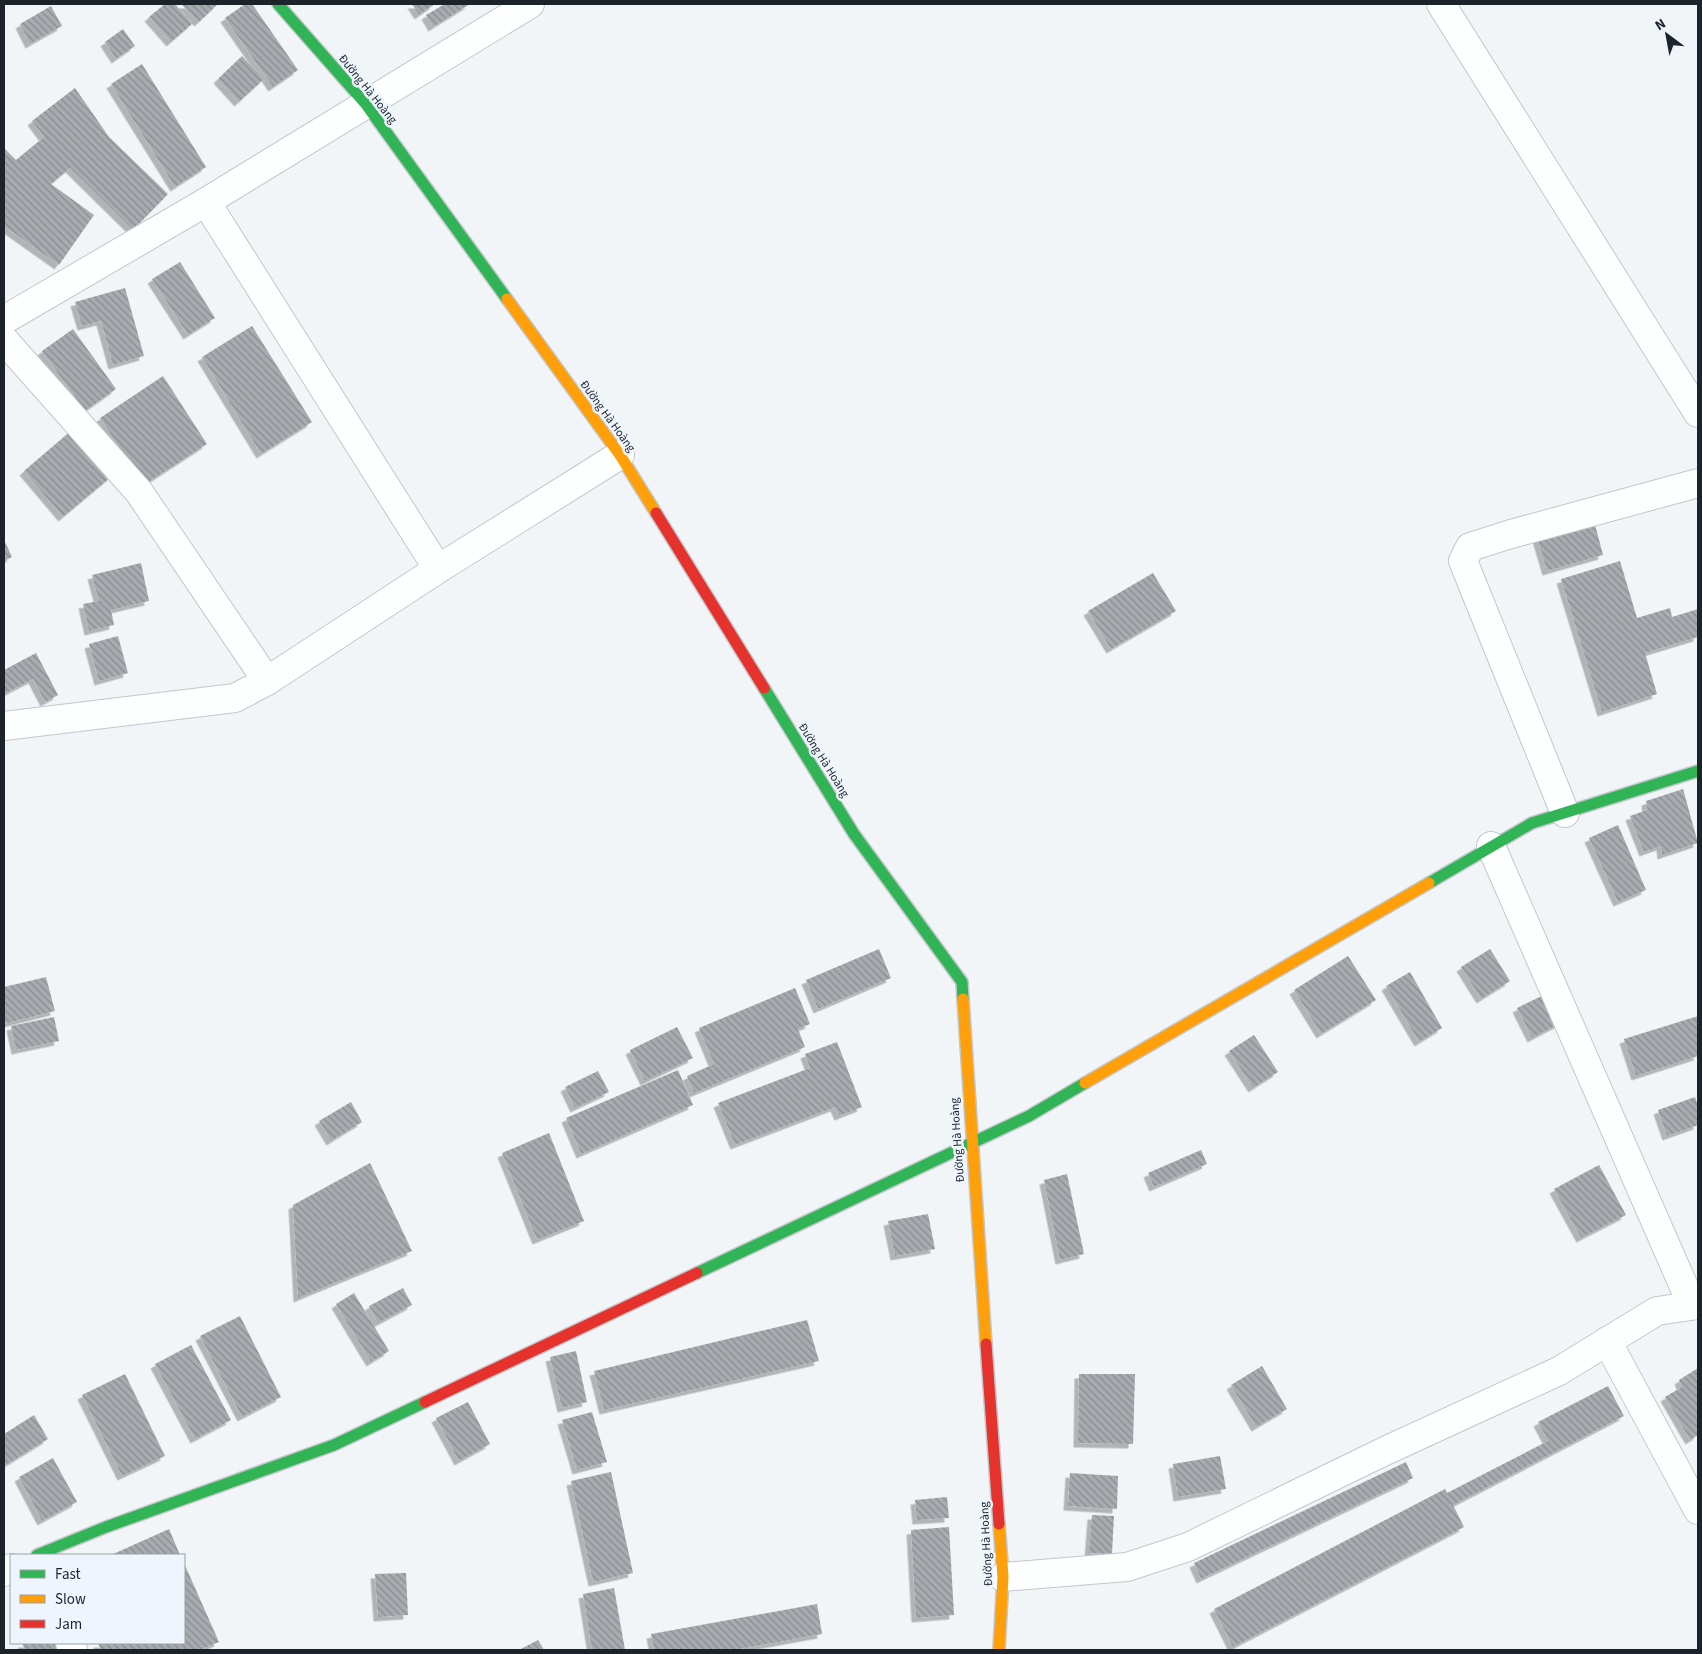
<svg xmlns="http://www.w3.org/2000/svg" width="1702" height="1654" font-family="'Source Sans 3',sans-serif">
  <defs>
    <pattern id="building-back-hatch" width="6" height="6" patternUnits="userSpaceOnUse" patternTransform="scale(1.25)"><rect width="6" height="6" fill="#a8acb0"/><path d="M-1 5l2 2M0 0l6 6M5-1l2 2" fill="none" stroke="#888c8f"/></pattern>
    <filter id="shadow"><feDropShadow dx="-4.5" dy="4.5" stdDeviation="0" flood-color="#0004"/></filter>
  </defs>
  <rect width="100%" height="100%" fill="#f2f5f8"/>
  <!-- building -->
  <g fill="url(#building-back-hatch)" filter="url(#shadow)">
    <path d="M 165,4 L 175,4 L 192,24 L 171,42 L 149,17 Z"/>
    <path d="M 181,4 L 218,4 L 199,22 Z"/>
    <path d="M 245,4 L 252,4 L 298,70 L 273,87 L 225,18 Z"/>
    <path d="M 412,4 L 435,4 L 419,15 Z"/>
    <path d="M 445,4 L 470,4 L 433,27 L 426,15 Z"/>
    <path d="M 51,6 L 62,26 L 30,44 L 20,24 Z"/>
    <path d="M 123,29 L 135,46 L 116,59 L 105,42 Z"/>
    <path d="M 242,56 L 264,79 L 239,102 L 218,79 Z"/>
    <path d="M 142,64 L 206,167 L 175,187 L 111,84 Z"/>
    <path d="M 75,88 L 109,137 L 168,194 L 133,230 L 70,168 L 51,184 L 94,215 L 59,265 L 4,226 L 4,148 L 16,160 L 44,137 L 32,121 Z"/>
    <path d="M 180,262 L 215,318 L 188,335 L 152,279 Z"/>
    <path d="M 125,288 L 144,356 L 113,365 L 101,321 L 82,326 L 75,302 Z"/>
    <path d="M 252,326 L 312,422 L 261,454 L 202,357 Z"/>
    <path d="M 73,329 L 116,389 L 85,411 L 42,351 Z"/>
    <path d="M 163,376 L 207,444 L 144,485 L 100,418 Z"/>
    <path d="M 72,430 L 112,476 L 63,517 L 24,471 Z"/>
    <path d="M 1593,517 L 1603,555 L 1547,571 L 1536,534 Z"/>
    <path d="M 4,540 L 12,557 L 4,561 Z"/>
    <path d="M 1620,561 L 1637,618 L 1670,608 L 1672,617 L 1698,609 L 1698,637 L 1645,653 L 1657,694 L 1602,712 L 1561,579 Z"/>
    <path d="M 141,563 L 149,601 L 111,610 L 114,625 L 89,631 L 83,604 L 99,601 L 92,575 Z"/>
    <path d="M 1153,573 L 1176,611 L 1111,649 L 1088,611 Z"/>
    <path d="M 118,636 L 128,673 L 99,681 L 89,644 Z"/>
    <path d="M 36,653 L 58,695 L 45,702 L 33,679 L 4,694 L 4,670 Z"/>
    <path d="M 1683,789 L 1698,843 L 1662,855 L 1661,846 L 1644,852 L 1630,816 L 1647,810 L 1646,801 Z"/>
    <path d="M 1618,825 L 1646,890 L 1618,902 L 1589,838 Z"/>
    <path d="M 879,949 L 891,978 L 818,1009 L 806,980 Z"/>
    <path d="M 1490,949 L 1510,981 L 1481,999 L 1461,967 Z"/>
    <path d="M 1348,956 L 1376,1000 L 1321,1034 L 1294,990 Z"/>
    <path d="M 1410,972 L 1442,1028 L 1419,1042 L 1386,986 Z"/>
    <path d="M 46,977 L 55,1011 L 4,1024 L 4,987 Z"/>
    <path d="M 795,988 L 810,1024 L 798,1029 L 805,1047 L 694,1093 L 687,1076 L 714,1064 L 699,1028 Z"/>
    <path d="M 1550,992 L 1564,1021 L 1532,1038 L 1517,1008 Z"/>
    <path d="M 1698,1016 L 1698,1056 L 1636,1076 L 1624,1039 Z"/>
    <path d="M 54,1017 L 59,1041 L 16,1050 L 11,1026 Z"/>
    <path d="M 677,1027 L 693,1058 L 645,1081 L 630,1050 Z"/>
    <path d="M 1254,1035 L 1278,1072 L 1253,1088 L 1229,1051 Z"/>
    <path d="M 837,1042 L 862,1107 L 839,1116 L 835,1107 L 735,1145 L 718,1103 L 810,1068 L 805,1054 Z"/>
    <path d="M 678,1070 L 693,1105 L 581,1154 L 566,1118 Z"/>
    <path d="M 598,1071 L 609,1092 L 575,1108 L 565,1087 Z"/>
    <path d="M 1695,1097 L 1698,1106 L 1698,1125 L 1667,1136 L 1658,1110 Z"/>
    <path d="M 351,1102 L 362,1122 L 331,1141 L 319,1121 Z"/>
    <path d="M 549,1133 L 584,1221 L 537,1240 L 502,1153 Z"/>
    <path d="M 1201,1150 L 1207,1164 L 1154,1187 L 1148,1173 Z"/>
    <path d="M 370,1163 L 412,1251 L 298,1298 L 293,1205 Z"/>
    <path d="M 1599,1165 L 1626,1215 L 1581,1238 L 1554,1189 Z"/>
    <path d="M 1067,1174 L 1084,1254 L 1060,1260 L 1044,1180 Z"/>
    <path d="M 928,1214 L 935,1249 L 895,1256 L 888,1221 Z"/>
    <path d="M 403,1288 L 412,1305 L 378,1323 L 369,1306 Z"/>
    <path d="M 354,1293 L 389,1351 L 371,1362 L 336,1304 Z"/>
    <path d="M 240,1316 L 281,1397 L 242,1417 L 200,1336 Z"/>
    <path d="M 807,1320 L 819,1361 L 604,1410 L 594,1371 Z"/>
    <path d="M 191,1345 L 231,1420 L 195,1439 L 155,1364 Z"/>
    <path d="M 576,1351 L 587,1402 L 562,1408 L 550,1357 Z"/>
    <path d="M 1262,1366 L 1287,1409 L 1256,1427 L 1231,1385 Z"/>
    <path d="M 1698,1368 L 1698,1435 L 1690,1440 L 1665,1397 L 1682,1387 L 1679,1380 Z"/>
    <path d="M 125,1374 L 165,1456 L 122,1476 L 82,1395 Z"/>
    <path d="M 1079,1374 L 1135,1374 L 1133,1444 L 1078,1443 Z"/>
    <path d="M 1608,1386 L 1624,1416 L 1453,1505 L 1464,1527 L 1233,1647 L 1214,1609 L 1445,1489 L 1447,1493 L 1548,1441 L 1538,1422 Z"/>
    <path d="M 468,1402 L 490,1444 L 459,1461 L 436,1418 Z"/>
    <path d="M 592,1412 L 607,1462 L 577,1470 L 562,1420 Z"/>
    <path d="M 34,1415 L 48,1439 L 4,1466 L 4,1434 Z"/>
    <path d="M 1220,1456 L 1226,1489 L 1178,1497 L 1173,1464 Z"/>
    <path d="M 53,1458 L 77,1502 L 42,1521 L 19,1477 Z"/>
    <path d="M 1406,1462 L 1413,1478 L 1201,1579 L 1194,1563 Z"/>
    <path d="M 611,1472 L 633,1573 L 593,1582 L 571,1481 Z"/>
    <path d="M 1070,1473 L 1118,1476 L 1117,1509 L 1068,1506 Z"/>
    <path d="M 947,1497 L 949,1518 L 917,1520 L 915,1500 Z"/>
    <path d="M 1092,1515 L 1114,1516 L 1112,1554 L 1089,1553 Z"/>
    <path d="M 949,1527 L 954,1615 L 916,1618 L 911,1530 Z"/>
    <path d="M 169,1529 L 180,1555 L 111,1555 Z"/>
    <path d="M 184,1563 L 219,1642 L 200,1650 L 101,1650 L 98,1643 L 184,1643 Z"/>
    <path d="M 406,1573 L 408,1615 L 378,1617 L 375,1574 Z"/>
    <path d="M 614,1588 L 625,1650 L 592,1650 L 583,1594 Z"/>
    <path d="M 817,1604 L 822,1634 L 734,1650 L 654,1650 L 651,1634 Z"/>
    <path d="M 538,1640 L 544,1650 L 519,1650 Z"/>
    <path d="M 22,1643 L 61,1643 L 64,1650 L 25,1650 Z"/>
  </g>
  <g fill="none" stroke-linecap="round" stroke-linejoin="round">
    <!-- street casing -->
    <g stroke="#c3c7cb" stroke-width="30">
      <g id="street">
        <path d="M 1441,4 L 1698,413"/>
        <path d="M 206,202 L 438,569"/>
        <path d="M 4,320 L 206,202 L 530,4"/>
        <path d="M 4,340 L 139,492 L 267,681 L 438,569 L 620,455"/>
        <path d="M 4,726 L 235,698 L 267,681"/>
        <path d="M 1565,813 L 1463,561 L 1470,547 L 1511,534 L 1698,483"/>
        <path d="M 1491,846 L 1692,1305"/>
        <path d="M 1607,1341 L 1698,1510"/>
        <path d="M 4,1572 L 11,1568"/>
        <path d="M 1003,1577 L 1127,1567 L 1188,1547 L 1385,1451 L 1559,1371 L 1657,1311 L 1698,1305"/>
        <path d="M 70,1643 L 73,1650"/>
      </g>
    </g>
    <!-- fast casing -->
    <g stroke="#c3c7cb" stroke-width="14">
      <g id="fast">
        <path d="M 278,4 L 365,103 L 507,299"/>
        <path d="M 764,688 L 854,834 L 962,982 L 963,999"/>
        <path d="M 1429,883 L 1532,823 L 1698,771"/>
        <path d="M 697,1273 L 1029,1116 L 1085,1083"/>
        <path d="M 37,1555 L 106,1527 L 334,1445 L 425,1402"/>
      </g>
    </g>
    <!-- slow casing -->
    <g stroke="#c3c7cb" stroke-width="14">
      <g id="slow">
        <path d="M 507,299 L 620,455 L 656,513"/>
        <path d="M 963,999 L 986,1344"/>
        <path d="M 1085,1083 L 1429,883"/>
        <path d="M 999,1650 L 1003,1577 L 999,1524"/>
      </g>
    </g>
    <!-- jam casing -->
    <g stroke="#c3c7cb" stroke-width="14">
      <g id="jam">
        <path d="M 656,513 L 764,688"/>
        <path d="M 986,1344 L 999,1524"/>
        <path d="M 425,1402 L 697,1273"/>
      </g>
    </g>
    <!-- street -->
    <use href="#street" stroke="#fdfefe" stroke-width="28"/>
    <!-- fast -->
    <use href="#fast" stroke="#30b455" stroke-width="11"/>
    <!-- slow -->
    <use href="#slow" stroke="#ff9f0a" stroke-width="11"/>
    <!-- jam -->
    <use href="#jam" stroke="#e5322d" stroke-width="11"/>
  </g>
  <g text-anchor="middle" stroke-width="5" stroke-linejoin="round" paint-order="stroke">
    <!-- street labels -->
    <g font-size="12" fill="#1d232a" stroke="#eef5fc">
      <text transform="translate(368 89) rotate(51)" y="4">Đường Hà Hoàng</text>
      <text transform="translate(608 416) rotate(54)" y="4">Đường Hà Hoàng</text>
      <text transform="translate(824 760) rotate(58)" y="4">Đường Hà Hoàng</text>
      <text transform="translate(957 1140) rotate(-94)" y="4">Đường Hà Hoàng</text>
      <text transform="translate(986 1544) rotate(-93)" y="4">Đường Hà Hoàng</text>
    </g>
  </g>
  <!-- border -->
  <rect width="1702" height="1654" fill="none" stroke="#1d232a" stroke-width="10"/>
  <!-- legend -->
  <rect x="10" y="1554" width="175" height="90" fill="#eef5fc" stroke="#9aa1a8"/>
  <rect x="20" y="1570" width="25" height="8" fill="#30b455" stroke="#9aa1a8"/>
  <text x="55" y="1579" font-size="15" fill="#1d232a">Fast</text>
  <rect x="20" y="1595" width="25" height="8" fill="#ff9f0a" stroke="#9aa1a8"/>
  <text x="55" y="1604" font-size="15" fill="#1d232a">Slow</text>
  <rect x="20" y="1620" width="25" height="8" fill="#e5322d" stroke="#9aa1a8"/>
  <text x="55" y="1629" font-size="15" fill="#1d232a">Jam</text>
  <!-- north arrow -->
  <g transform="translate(1667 35) rotate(328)" stroke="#eef5fc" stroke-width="4" paint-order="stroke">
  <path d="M0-4L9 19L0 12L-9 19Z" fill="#1d232a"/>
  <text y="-8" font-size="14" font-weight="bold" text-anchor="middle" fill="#1d232a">N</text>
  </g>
</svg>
